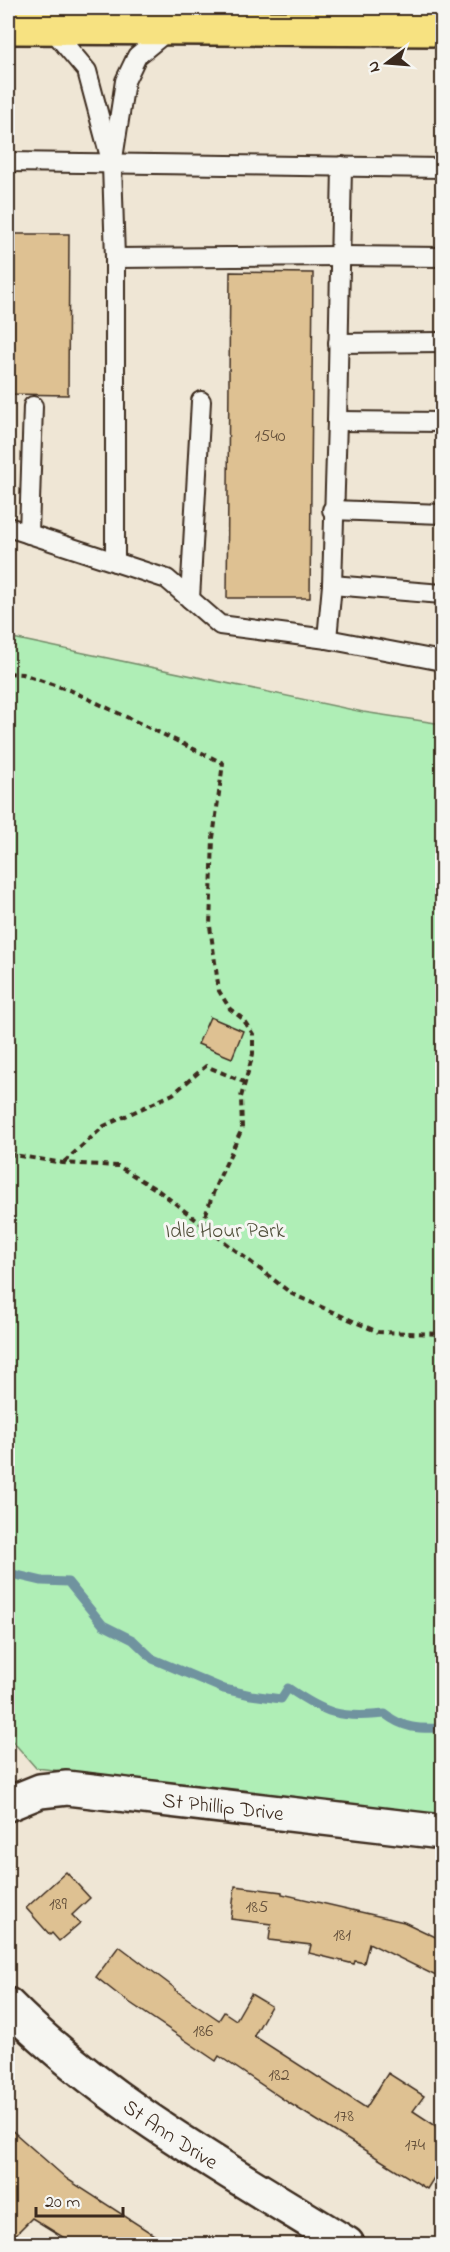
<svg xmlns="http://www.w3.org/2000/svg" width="450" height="2252" font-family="'Indie Flower',sans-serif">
  <rect width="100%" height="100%" fill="#efe6d5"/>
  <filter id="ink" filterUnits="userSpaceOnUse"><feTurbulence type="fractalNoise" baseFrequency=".0167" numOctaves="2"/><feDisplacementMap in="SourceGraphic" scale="12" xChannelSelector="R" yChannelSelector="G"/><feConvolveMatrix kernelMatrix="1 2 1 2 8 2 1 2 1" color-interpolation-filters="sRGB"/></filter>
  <g filter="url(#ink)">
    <!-- green -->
    <path fill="#afeeb6" stroke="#758c6a" stroke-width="1.5" d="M 8,637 L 363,712 L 442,724 L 442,1815 L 36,1768 L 8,1736 Z"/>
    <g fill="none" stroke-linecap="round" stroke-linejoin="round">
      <!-- stream -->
      <path stroke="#70939f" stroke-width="9" d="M 8,1573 L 42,1581 L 68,1582 L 103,1625 L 133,1640 L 153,1659 L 224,1689 L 251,1695 L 281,1699 L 288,1688 C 325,1713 339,1719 385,1714 C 404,1729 419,1729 442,1728"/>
    </g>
    <!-- building -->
    <g fill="#dec192" stroke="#3b2a1e" stroke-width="1.5">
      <path d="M 8,234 L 69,234 L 68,395 L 8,394 Z"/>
      <path d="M 230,272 L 313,273 L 310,598 L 227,598 Z"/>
      <path d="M 210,1017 L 243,1031 L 232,1058 L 198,1044 Z"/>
      <path d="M 66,1872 L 90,1898 L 72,1915 L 80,1923 L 59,1941 L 52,1933 L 50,1935 L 26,1908 Z"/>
      <path d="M 235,1886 L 282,1892 L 282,1894 L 404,1922 L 442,1940 L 442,1964 L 436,1976 L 369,1943 L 364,1963 L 355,1961 L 354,1964 L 309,1953 L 311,1945 L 269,1940 L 271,1924 L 231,1919 Z"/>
      <path d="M 119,1946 L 176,1989 L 175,1990 L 219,2020 L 224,2012 L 236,2020 L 251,1994 L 271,2006 L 254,2036 L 366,2108 L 388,2073 L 424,2096 L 413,2111 L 442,2130 L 442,2165 L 427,2189 L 289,2103 L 219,2056 L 216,2061 L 120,1996 L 96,1977 Z"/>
      <path d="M 8,2127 L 67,2179 L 168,2244 L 74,2244 L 32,2218 L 8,2242 Z"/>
    </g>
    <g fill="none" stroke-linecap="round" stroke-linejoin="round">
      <!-- service casing -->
      <g stroke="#3b2a1e" stroke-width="22">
        <g id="service">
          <path d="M 50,27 L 87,71 L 110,157"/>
          <path d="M 8,162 L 442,168"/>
          <path d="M 115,258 L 340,256 L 442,257"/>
          <path d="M 338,343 L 442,342"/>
          <path d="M 337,421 L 442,422"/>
          <path d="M 332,510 L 442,514"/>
          <path d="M 8,527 L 167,579 L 220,625 L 327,639 L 442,661"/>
          <path d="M 29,534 L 33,406"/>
          <path d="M 115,562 L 115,258 L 112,165 L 125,81 L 137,56 L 170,29"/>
          <path d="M 332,585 L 442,594"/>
          <path d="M 190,599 L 201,401"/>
          <path d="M 327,639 L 332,585 L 337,421 L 342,166"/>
        </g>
      </g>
      <!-- minor casing -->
      <g stroke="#3b2a1e" stroke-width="38">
        <g id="minor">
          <path id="s1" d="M 8,1804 L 40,1791 L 67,1788 L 442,1832"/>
          <path id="s2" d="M 8,2005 C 105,2103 231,2172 347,2244"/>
        </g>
      </g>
      <!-- trunk casing -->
      <g stroke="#3b2a1e" stroke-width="38">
        <path id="trunk" d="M 8,27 L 442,29"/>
      </g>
      <!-- path -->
      <g stroke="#3b2a1e" stroke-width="4" stroke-dasharray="6 4.5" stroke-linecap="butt">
        <path d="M 8,673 L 22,674 L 72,691 L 223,763 L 213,838 L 210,926 L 219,991 L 230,1009 L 243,1019 L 253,1034 L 253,1054 L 241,1097 L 242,1129 L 216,1185 L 202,1225"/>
        <path d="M 8,1154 L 63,1163 L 118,1166 L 159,1191 L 292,1294 L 378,1332 L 442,1334"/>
        <path d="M 64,1162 L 104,1126 L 173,1094 L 206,1066 L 244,1082"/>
      </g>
      <!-- service -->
      <use href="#service" stroke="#f6f6f2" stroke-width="18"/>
      <!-- minor -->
      <use href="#minor" stroke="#f6f6f2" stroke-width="33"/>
      <!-- trunk -->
      <use href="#trunk" stroke="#f7e281" stroke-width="33"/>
    </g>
  </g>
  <g text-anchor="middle" stroke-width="6" stroke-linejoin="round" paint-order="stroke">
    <!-- number labels -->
    <g font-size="18" fill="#64503b">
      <text x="270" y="441">1540</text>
      <text x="58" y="1909">189</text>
      <text x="257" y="1912">185</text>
      <text x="342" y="1940">181</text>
      <text x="203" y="2036">186</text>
      <text x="279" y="2080">182</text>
      <text x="344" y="2121">178</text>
      <text x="415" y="2150">174</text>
    </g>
    <!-- park labels -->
    <g font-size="21" fill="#52513c" stroke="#f6f6f2">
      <text x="225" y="1237">Idle Hour Park</text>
    </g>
    <!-- street labels -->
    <g font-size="21" fill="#3b2a1e" stroke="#f6f6f2">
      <text dy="7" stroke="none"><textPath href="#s1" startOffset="219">St Phillip Drive</textPath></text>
      <text dy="7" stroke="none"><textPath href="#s2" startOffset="208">St Ann Drive</textPath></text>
    </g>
  </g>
  <!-- margin -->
  <rect width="450" height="2252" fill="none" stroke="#f6f6f2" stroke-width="30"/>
  <rect x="15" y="15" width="420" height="2222" fill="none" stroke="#3b2a1e" stroke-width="2" filter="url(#ink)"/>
  <!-- north arrow -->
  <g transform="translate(387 63) rotate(254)" stroke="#f6f6f2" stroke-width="4.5" paint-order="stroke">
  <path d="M0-4.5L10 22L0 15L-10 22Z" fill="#3b2a1e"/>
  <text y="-9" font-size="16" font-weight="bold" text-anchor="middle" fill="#3b2a1e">N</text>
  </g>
  <!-- scale -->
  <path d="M36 2207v9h87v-9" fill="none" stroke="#3b2a1e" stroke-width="3"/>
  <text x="45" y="2207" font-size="18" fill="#3b2a1e" stroke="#f6f6f2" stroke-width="4.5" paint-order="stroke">20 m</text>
</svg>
